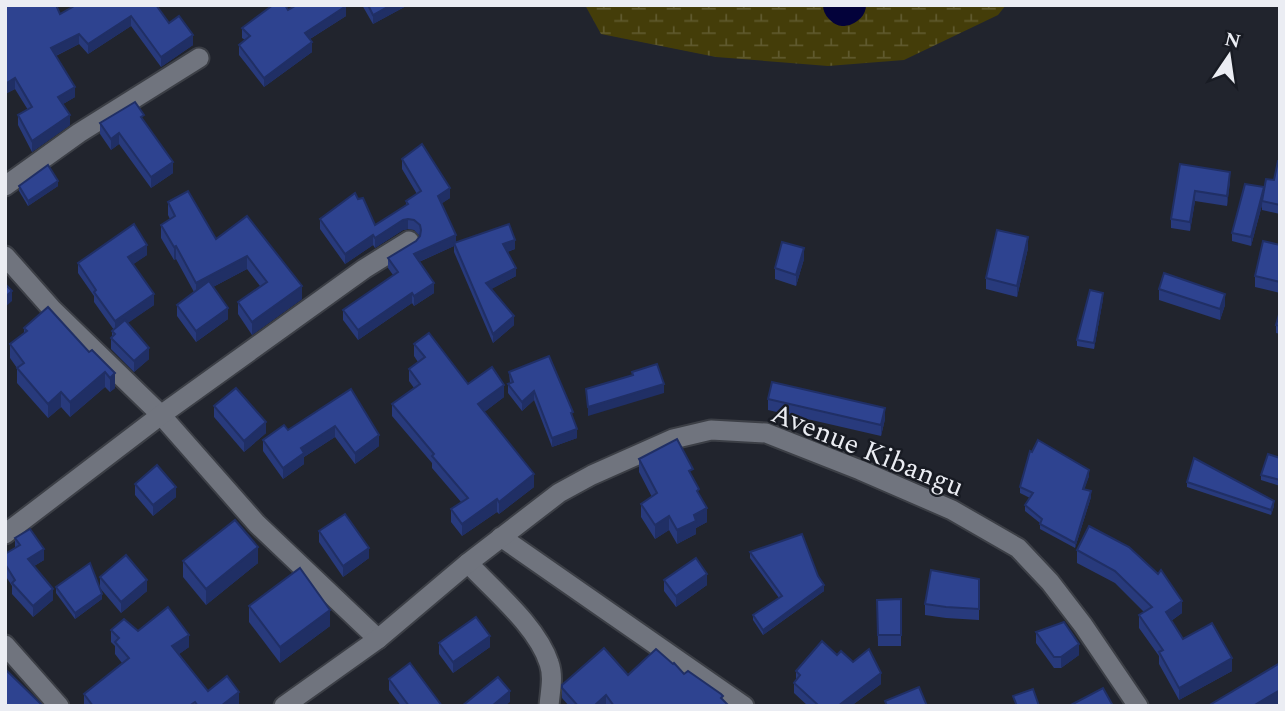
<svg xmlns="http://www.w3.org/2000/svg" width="1285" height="711" font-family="Spectral,serif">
  <defs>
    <pattern id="wetland-marsh" width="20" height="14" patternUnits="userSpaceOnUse" patternTransform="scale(1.75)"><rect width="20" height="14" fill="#443d09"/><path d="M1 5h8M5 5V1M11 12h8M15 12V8" fill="none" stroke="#5f592d"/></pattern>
  </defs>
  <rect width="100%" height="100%" fill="#21242d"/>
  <!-- wetland -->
  <path fill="url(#wetland-marsh)" d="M 585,5 L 1006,5 L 998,15 L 904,60 L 828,66 L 716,57 L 601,34 Z"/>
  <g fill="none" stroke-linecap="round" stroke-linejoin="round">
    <!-- river -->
    <path stroke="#03023a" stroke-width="38" d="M 842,5 L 844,7 L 847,5"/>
    <!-- minor casing -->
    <g stroke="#3c3f46" stroke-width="23">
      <g id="minor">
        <path d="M 5,186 L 79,133 L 199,58"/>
        <path d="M 5,256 L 52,309 L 161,415 L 257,524 L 378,639"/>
        <path d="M 5,534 L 161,415 L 364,269 L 409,241"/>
        <path d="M 501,537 L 744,706"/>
        <path d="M 468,563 C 494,591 537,626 549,663 C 554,677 550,692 549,706"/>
        <path d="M 5,645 L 59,706"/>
        <path d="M 284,706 L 378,639 L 468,563 L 559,493 L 592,475 L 673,439 L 711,430 L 766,433 L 860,470 L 952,510 L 1018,548 L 1050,582 L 1083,625 L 1138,706"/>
      </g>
    </g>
    <!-- minor -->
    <use href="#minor" stroke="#70747e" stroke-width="19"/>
  </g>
  <!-- wall -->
  <g fill="#283a7c">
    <path d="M 5,5 L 60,14 L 76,5 L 169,23 L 193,45 L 161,67 L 131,26 L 88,54 L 79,44 L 56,56 L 75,97 L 63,104 L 70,125 L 32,152 L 18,125 L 18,115 L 28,110 L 15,89 L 5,94 Z"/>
    <path d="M 362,5 L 408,5 L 373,24 Z"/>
    <path d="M 288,10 L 346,16 L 310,39 L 312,52 L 264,87 L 239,55 L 239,45 L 245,40 L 242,38 L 242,28 Z"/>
    <path d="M 144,122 L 173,173 L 151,188 L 119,144 L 111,150 L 100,134 L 100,123 Z"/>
    <path d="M 402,159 L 450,198 L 442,203 L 456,243 L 515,249 L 507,252 L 516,276 L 491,289 L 514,325 L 493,343 L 454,252 L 454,246 L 419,262 L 434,293 L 414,306 L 412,303 L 358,340 L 343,320 L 343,310 L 393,275 L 388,268 L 388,258 L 416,241 L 420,236 L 414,230 L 408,229 L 403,230 L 375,248 L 373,245 L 345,264 L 320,229 L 320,219 L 375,225 L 406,205 L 406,201 L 417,194 L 402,169 Z"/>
    <path d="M 1280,161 L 1280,214 L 1262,210 L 1262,205 L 1251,246 L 1232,241 L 1232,233 L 1264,187 L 1274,180 Z"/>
    <path d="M 1180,164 L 1230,181 L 1227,206 L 1195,201 L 1190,231 L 1171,228 L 1171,219 Z"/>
    <path d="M 19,186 L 58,186 L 28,206 L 19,191 Z"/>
    <path d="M 168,202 L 216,239 L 247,216 L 302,299 L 252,335 L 238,314 L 238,302 L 260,286 L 247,269 L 213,287 L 228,319 L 196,342 L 177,316 L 177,305 L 194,292 L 176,259 L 174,260 L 161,238 L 161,225 L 170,219 L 168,215 Z"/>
    <path d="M 1280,245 L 1280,293 L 1255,287 L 1255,276 Z"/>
    <path d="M 1028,248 L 1017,297 L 986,289 L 986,278 Z"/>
    <path d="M 147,255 L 133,264 L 154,305 L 127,323 L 149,359 L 134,372 L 111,349 L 111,338 L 112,337 L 112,331 L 114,330 L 94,302 L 94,296 L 78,273 L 78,263 Z"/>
    <path d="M 804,259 L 796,286 L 775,279 L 775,268 Z"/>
    <path d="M 1159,289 L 1225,305 L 1220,320 L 1159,300 Z"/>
    <path d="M 1103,299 L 1094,349 L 1077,346 L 1077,340 Z"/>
    <path d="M 1280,311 L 1280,334 L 1276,333 L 1276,325 Z"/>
    <path d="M 24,328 L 89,352 L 115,373 L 115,388 L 110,392 L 105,387 L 70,417 L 61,407 L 48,418 L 17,383 L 17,368 L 10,358 L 10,344 L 24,334 Z"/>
    <path d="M 414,344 L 468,384 L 504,397 L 484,412 L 534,487 L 499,514 L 497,512 L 462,536 L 451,522 L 451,509 L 461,502 L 432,468 L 432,463 L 392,416 L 392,404 L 414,388 L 409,381 L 409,369 L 418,362 L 414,356 Z"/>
    <path d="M 509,372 L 573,418 L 577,438 L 552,447 L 534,400 L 522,411 L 508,393 L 508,384 L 510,383 Z"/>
    <path d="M 351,389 L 379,446 L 355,464 L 335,437 L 304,457 L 304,464 L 283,479 L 263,451 L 263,440 L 288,430 Z"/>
    <path d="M 768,399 L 885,419 L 881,436 L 768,410 Z"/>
    <path d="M 214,406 L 266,433 L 244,452 L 214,417 Z"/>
    <path d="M 1280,458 L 1280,486 L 1261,480 L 1261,475 Z"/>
    <path d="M 639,459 L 693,477 L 707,522 L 696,528 L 696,534 L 677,544 L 669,530 L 655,539 L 641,517 L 641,504 L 652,497 L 639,472 Z"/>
    <path d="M 1089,476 L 1084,489 L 1091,497 L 1075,548 L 1040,529 L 1040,523 L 1025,511 L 1025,505 L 1030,498 L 1020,493 L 1020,487 Z"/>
    <path d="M 1187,482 L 1274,506 L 1271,515 L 1187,487 Z"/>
    <path d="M 135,484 L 176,497 L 153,516 L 135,495 Z"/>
    <path d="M 1089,526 L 1182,613 L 1171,621 L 1183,639 L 1232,671 L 1179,700 L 1159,664 L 1159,656 L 1139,628 L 1139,615 L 1144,612 L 1115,583 L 1077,563 L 1077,550 Z"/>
    <path d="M 319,531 L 369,558 L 343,577 L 319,542 Z"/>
    <path d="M 15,538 L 44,560 L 34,566 L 53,600 L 33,617 L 12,594 L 12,586 L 5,575 L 5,554 L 15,548 Z"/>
    <path d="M 750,552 L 818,576 L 824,591 L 763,635 L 753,620 L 753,615 L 779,598 L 750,558 Z"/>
    <path d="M 183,561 L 258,563 L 206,605 L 183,577 Z"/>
    <path d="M 100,577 L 147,591 L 121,613 L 100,588 Z"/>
    <path d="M 979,579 L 979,620 L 946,618 L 925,615 L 925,604 Z"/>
    <path d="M 664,580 L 707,585 L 676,607 L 664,591 Z"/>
    <path d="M 56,587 L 102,599 L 75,619 L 56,593 Z"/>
    <path d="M 901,599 L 901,646 L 878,646 L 877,600 Z"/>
    <path d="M 249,606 L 330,626 L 280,663 L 249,622 Z"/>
    <path d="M 111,630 L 138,631 L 189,647 L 179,654 L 208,691 L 239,704 L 237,706 L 84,706 L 84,694 L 122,663 L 115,654 L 115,646 L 111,642 Z"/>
    <path d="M 1036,632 L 1079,655 L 1061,668 L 1054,668 L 1036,643 Z"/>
    <path d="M 439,643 L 490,647 L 453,673 L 439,654 Z"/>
    <path d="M 837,655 L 853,662 L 881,684 L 851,706 L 808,706 L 794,693 L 794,683 L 796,681 L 796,671 Z"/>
    <path d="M 684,674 L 723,700 L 729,706 L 569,706 L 562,698 L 562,685 L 628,675 Z"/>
    <path d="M 389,679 L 442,706 L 401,706 L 389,690 Z"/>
  </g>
  <!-- shaded-wall -->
  <g fill="#202f65">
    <path d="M 391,5 L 408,5 L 373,24 L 373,15 Z"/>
    <path d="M 346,6 L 346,16 L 305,42 L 305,33 Z"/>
    <path d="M 131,16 L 131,26 L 88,54 L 88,44 Z"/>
    <path d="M 79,34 L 79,44 L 51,58 L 51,48 Z"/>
    <path d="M 193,35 L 193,45 L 161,67 L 161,57 Z"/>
    <path d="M 312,42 L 312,52 L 264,87 L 264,78 Z"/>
    <path d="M 15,78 L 15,89 L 5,94 L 5,84 Z"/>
    <path d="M 75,87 L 75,97 L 58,107 L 58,97 Z"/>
    <path d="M 70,115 L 70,125 L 32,152 L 32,141 Z"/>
    <path d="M 119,133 L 119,144 L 111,150 L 111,139 Z"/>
    <path d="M 173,162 L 173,173 L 151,188 L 151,177 Z"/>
    <path d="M 1230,172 L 1230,181 L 1227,206 L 1227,196 Z"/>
    <path d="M 58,181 L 58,186 L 28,206 L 28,201 Z"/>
    <path d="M 1264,187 L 1262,205 L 1251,246 L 1251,237 Z"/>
    <path d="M 450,188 L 450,198 L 438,206 L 438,196 Z"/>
    <path d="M 1195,191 L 1195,201 L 1190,231 L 1190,222 Z"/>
    <path d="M 408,219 L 408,229 L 403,230 L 375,248 L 375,238 L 403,220 Z"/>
    <path d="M 373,235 L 373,245 L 345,264 L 345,254 Z"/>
    <path d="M 456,235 L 456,245 L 454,243 L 454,246 L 414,264 L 414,254 Z"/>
    <path d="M 1028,237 L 1028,248 L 1017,297 L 1017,286 Z"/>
    <path d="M 515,240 L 515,249 L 503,253 L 503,244 Z"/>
    <path d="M 147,245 L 147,255 L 128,268 L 128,257 Z"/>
    <path d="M 176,246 L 176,259 L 174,260 L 174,247 Z"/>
    <path d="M 804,248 L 804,259 L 796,286 L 796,275 Z"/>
    <path d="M 247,256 L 247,269 L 196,296 L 196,283 Z"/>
    <path d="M 516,268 L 516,276 L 486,292 L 486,283 Z"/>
    <path d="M 434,283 L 434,293 L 414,306 L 414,296 Z"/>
    <path d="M 302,286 L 302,299 L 252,335 L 252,322 Z"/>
    <path d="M 12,291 L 12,301 L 5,307 L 5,297 Z"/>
    <path d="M 412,293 L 412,303 L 358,340 L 358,330 Z"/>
    <path d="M 1103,293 L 1103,299 L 1094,349 L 1094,343 Z"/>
    <path d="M 154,294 L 154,305 L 115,332 L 115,321 Z"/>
    <path d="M 1225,294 L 1225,305 L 1220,320 L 1220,309 Z"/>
    <path d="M 228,308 L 228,319 L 196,342 L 196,331 Z"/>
    <path d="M 514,316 L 514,325 L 493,343 L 493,334 Z"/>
    <path d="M 149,348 L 149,359 L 134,372 L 134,361 Z"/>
    <path d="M 105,372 L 105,387 L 70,417 L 70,402 Z"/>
    <path d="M 115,373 L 115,388 L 110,392 L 110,378 Z"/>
    <path d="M 664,384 L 664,393 L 588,416 L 588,407 Z"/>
    <path d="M 504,385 L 504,397 L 478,417 L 478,404 Z"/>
    <path d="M 534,391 L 534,400 L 522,411 L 522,402 Z"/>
    <path d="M 61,392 L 61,407 L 48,418 L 48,404 Z"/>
    <path d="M 885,408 L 885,419 L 881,436 L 881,425 Z"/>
    <path d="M 266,422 L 266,433 L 244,452 L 244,441 Z"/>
    <path d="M 335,426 L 335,437 L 304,457 L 304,464 L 283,479 L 283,468 L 301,448 Z"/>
    <path d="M 577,429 L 577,438 L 552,447 L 552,438 Z"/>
    <path d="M 379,435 L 379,446 L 355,464 L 355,453 Z"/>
    <path d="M 1089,470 L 1089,476 L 1083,494 L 1083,489 Z"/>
    <path d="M 534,474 L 534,487 L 499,514 L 499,502 Z"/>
    <path d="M 176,487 L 176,497 L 153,516 L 153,505 Z"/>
    <path d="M 1091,491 L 1091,497 L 1075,548 L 1075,543 Z"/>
    <path d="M 497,499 L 497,512 L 462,536 L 462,524 Z"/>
    <path d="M 1274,501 L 1274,506 L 1271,515 L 1271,510 Z"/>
    <path d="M 707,508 L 707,522 L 696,528 L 696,534 L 677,544 L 677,530 L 694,515 Z"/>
    <path d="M 669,516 L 669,530 L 655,539 L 655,525 Z"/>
    <path d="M 258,547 L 258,563 L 206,605 L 206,589 Z"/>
    <path d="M 369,548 L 369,558 L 343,577 L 343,566 Z"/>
    <path d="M 44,549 L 44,560 L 28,570 L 28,559 Z"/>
    <path d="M 707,574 L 707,585 L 676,607 L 676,596 Z"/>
    <path d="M 147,580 L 147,591 L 121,613 L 121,602 Z"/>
    <path d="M 824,585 L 824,591 L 763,635 L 763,630 Z"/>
    <path d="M 53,589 L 53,600 L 33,617 L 33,606 Z"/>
    <path d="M 102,594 L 102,599 L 75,619 L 75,613 Z"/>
    <path d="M 1182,601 L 1182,613 L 1166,624 L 1166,612 Z"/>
    <path d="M 330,610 L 330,626 L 280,663 L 280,647 Z"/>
    <path d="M 189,635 L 189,647 L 172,659 L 172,646 Z"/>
    <path d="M 490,636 L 490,647 L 453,673 L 453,662 Z"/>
    <path d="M 1079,644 L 1079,655 L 1061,668 L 1061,657 Z"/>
    <path d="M 1232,658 L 1232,671 L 1179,700 L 1179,688 Z"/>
    <path d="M 881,673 L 881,684 L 851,706 L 838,706 Z"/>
    <path d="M 1280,690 L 1279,706 L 1253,706 Z"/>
    <path d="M 510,691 L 510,702 L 505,706 L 492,706 Z"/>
    <path d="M 239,692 L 239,704 L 237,706 L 221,706 Z"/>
    <path d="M 606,695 L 606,706 L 594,706 Z"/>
  </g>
  <!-- building -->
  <g fill="#2e4390" stroke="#202f65" stroke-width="2">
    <path d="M 5,5 L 56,5 L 60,14 L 76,5 L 156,5 L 169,23 L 179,16 L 193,35 L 161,57 L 131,16 L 88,44 L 79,34 L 51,48 L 75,87 L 58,97 L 70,115 L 32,141 L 18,115 L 32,107 L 15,78 L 5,84 Z"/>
    <path d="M 273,5 L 285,5 L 288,10 L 297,5 L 345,5 L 346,6 L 305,33 L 312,42 L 264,78 L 239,45 L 250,36 L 242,28 Z"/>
    <path d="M 368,5 L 391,5 L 373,15 Z"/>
    <path d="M 135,102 L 144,115 L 141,117 L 173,162 L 151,177 L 119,133 L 111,139 L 100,123 Z"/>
    <path d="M 422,144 L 450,188 L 438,196 L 456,235 L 414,254 L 434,283 L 414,296 L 412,293 L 358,330 L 343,310 L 398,272 L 388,258 L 416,241 L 420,236 L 421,230 L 420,225 L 414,220 L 408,219 L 403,220 L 375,238 L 373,235 L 345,254 L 320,219 L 355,193 L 358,199 L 363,198 L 375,225 L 408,204 L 406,201 L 421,191 L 402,159 Z"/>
    <path d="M 1278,161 L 1280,161 L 1280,205 L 1262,201 L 1266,179 L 1274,180 Z"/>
    <path d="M 1180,164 L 1230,172 L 1227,196 L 1195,191 L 1190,222 L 1171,219 Z"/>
    <path d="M 48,165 L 58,181 L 28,201 L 19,186 Z"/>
    <path d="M 1245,184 L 1264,187 L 1251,237 L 1232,233 Z"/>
    <path d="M 188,191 L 216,239 L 247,216 L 302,286 L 252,322 L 238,302 L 267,282 L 247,256 L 196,283 L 176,246 L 174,247 L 161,225 L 175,216 L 168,202 Z"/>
    <path d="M 134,224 L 147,245 L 128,257 L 154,294 L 115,321 L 94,292 L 96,290 L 78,263 Z"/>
    <path d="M 509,224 L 515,240 L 503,244 L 516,268 L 486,283 L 514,316 L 493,334 L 454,243 Z"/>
    <path d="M 997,230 L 1028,237 L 1017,286 L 986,278 Z"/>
    <path d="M 1263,241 L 1280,245 L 1280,282 L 1255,276 Z"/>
    <path d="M 782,242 L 804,248 L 796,275 L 775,268 Z"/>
    <path d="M 1164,273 L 1225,294 L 1220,309 L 1159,289 Z"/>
    <path d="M 209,281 L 228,308 L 196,331 L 177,305 Z"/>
    <path d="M 5,284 L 12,291 L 5,297 Z"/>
    <path d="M 1090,290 L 1103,293 L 1094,343 L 1077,340 Z"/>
    <path d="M 48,307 L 89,352 L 92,350 L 115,373 L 110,378 L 105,372 L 70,402 L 61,392 L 48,404 L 17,368 L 24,363 L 10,344 L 27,331 L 24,328 Z"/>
    <path d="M 1280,311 L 1280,326 L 1276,325 Z"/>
    <path d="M 125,320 L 149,348 L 134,361 L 111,338 L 115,334 L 112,331 Z"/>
    <path d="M 429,333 L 468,384 L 492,367 L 504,385 L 478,404 L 534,474 L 499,502 L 497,499 L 462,524 L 451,509 L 468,498 L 432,456 L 434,454 L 392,404 L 420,384 L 409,369 L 425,357 L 414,344 Z"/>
    <path d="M 549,356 L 573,412 L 571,413 L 577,429 L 552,438 L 534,391 L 522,402 L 508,384 L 513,382 L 509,372 Z"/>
    <path d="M 657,364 L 664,384 L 588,407 L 586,389 L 633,375 L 632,372 Z"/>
    <path d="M 772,382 L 885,408 L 881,425 L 768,399 Z"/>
    <path d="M 236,388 L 266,422 L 244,441 L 214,406 Z"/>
    <path d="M 351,389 L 379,435 L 355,453 L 335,426 L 301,448 L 304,453 L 283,468 L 263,440 L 284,425 L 288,430 Z"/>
    <path d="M 677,439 L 693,469 L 689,471 L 699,489 L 697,491 L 707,508 L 694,515 L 696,521 L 677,530 L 669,516 L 655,525 L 641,504 L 657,493 L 639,459 Z"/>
    <path d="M 1038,440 L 1089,470 L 1083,489 L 1091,491 L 1075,543 L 1040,524 L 1042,519 L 1025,505 L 1033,493 L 1020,487 L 1030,451 L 1032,452 Z"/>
    <path d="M 1268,454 L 1280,458 L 1280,480 L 1261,475 Z"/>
    <path d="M 1194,458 L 1274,501 L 1271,510 L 1187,482 Z"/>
    <path d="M 157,465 L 176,487 L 153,505 L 135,484 Z"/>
    <path d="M 345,514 L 369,548 L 343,566 L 319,531 Z"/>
    <path d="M 235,520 L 258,547 L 206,589 L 183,561 Z"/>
    <path d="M 1089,526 L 1129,547 L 1158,574 L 1161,570 L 1182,601 L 1166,612 L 1183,639 L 1212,623 L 1232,658 L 1179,688 L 1159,652 L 1163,650 L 1139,615 L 1152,607 L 1115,571 L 1077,550 Z"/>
    <path d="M 30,529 L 44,549 L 28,559 L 53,589 L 33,606 L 12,583 L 15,580 L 5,564 L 5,554 L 20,545 L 15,538 Z"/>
    <path d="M 802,534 L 818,576 L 824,585 L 763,630 L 753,615 L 782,596 L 750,552 Z"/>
    <path d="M 126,555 L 147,580 L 121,602 L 100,577 Z"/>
    <path d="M 696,558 L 707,574 L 676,596 L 664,580 Z"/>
    <path d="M 90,563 L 102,594 L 75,613 L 56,587 Z"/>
    <path d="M 300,568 L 330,610 L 280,647 L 249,606 Z"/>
    <path d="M 931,570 L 979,579 L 979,609 L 946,607 L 925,604 Z"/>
    <path d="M 901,599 L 901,635 L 878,635 L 877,600 Z"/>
    <path d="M 168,607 L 189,635 L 172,646 L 208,691 L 227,676 L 239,692 L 221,706 L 198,706 L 195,702 L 189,706 L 93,706 L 84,694 L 129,658 L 115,642 L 119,638 L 111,630 L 124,619 L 138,631 Z"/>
    <path d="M 476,617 L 490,636 L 453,662 L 439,643 Z"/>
    <path d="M 1064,622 L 1079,644 L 1061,657 L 1054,657 L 1036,632 Z"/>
    <path d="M 822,641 L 837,655 L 841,651 L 853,662 L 869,649 L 881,673 L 838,706 L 819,706 L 794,683 L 800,675 L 796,671 Z"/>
    <path d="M 604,648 L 628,675 L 656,649 L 673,664 L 674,663 L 684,674 L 688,671 L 721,694 L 723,696 L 721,698 L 729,706 L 614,706 L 606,695 L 594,706 L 578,706 L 562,688 L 562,685 Z"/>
    <path d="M 410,663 L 442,706 L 409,706 L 389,679 Z"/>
    <path d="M 1280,663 L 1280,690 L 1253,706 L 1208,706 Z"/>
    <path d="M 5,669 L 43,706 L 5,706 Z"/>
    <path d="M 498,677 L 510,691 L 492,706 L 462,706 Z"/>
    <path d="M 919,687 L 927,706 L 887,706 L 885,701 Z"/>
    <path d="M 1103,688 L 1113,706 L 1069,706 Z"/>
    <path d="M 1033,689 L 1039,706 L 1017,706 L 1013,696 Z"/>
  </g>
  <g text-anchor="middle" stroke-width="5" stroke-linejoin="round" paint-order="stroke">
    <!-- street labels -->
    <g font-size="28" fill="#ebedf3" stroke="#181b23">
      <text transform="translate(868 449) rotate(22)" y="10">Avenue Kibangu</text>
    </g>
  </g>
  <!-- border -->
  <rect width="1285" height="711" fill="none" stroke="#ebedf3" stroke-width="14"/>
  <!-- north arrow -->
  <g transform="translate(1229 56) rotate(13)" stroke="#181b23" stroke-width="5" paint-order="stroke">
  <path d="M0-5L12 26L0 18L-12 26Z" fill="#ebedf3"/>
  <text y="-10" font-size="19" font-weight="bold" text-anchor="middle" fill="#ebedf3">N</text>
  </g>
</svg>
